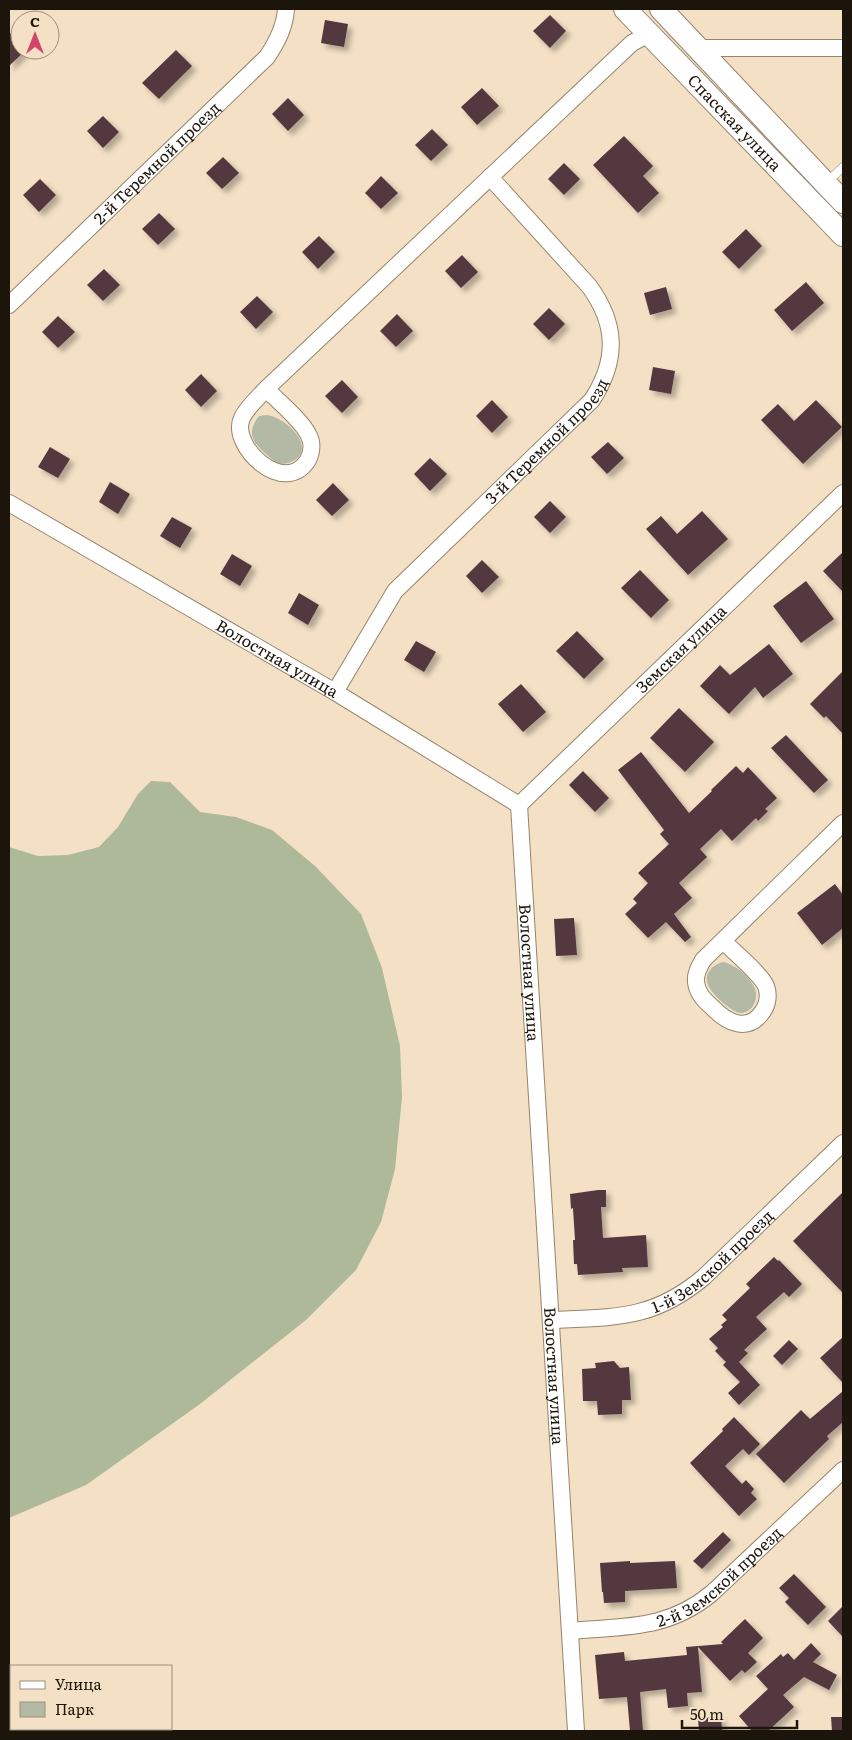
<svg xmlns="http://www.w3.org/2000/svg" width="852" height="1740" font-family="Literata,serif">
  <defs>
    <filter id="shadow"><feDropShadow dx="4.5" dy="4.5" stdDeviation="2.5" flood-color="#0004"/></filter>
  </defs>
  <rect width="100%" height="100%" fill="#f3e0c5"/>
  <!-- green -->
  <g fill="#b2baa5">
    <path d="M 267,415 C 280,417 296,429 301,442 C 306,458 290,465 277,464 C 261,448 241,439 259,416 Z"/>
    <path d="M 724,962 C 739,966 764,987 754,1004 C 752,1009 747,1012 742,1013 C 733,1014 713,995 709,987 C 702,974 713,964 724,962 Z"/>
  </g>
  <!-- forest -->
  <path fill="#adb999" d="M 151,781 L 170,782 L 200,812 L 236,817 L 272,830 L 315,866 L 361,914 L 382,968 L 400,1046 L 402,1097 L 395,1169 L 381,1222 L 356,1270 L 306,1320 L 200,1404 L 86,1485 L 9,1518 L 9,847 L 38,856 L 68,855 L 99,847 L 118,827 L 138,794 Z"/>
  <!-- building -->
  <g fill="#533841" filter="url(#shadow)">
    <path d="M 550,15 L 566,31 L 550,48 L 533,31 Z"/>
    <path d="M 325,20 L 348,24 L 344,47 L 321,43 Z"/>
    <path d="M 9,32 L 20,43 L 20,50 L 26,50 L 9,66 Z"/>
    <path d="M 176,50 L 192,66 L 159,99 L 142,83 Z"/>
    <path d="M 482,88 L 499,106 L 477,125 L 461,107 Z"/>
    <path d="M 288,98 L 304,115 L 288,131 L 272,114 Z"/>
    <path d="M 103,116 L 119,132 L 103,148 L 87,131 Z"/>
    <path d="M 432,129 L 448,145 L 431,161 L 415,145 Z"/>
    <path d="M 624,136 L 653,166 L 643,176 L 659,193 L 638,213 L 593,165 Z"/>
    <path d="M 223,157 L 239,173 L 222,189 L 206,173 Z"/>
    <path d="M 564,163 L 580,179 L 564,195 L 548,179 Z"/>
    <path d="M 381,176 L 398,193 L 381,209 L 365,193 Z"/>
    <path d="M 40,179 L 56,195 L 39,212 L 23,195 Z"/>
    <path d="M 159,213 L 175,229 L 158,245 L 142,229 Z"/>
    <path d="M 746,229 L 762,246 L 739,269 L 722,252 Z"/>
    <path d="M 319,236 L 335,252 L 318,269 L 302,252 Z"/>
    <path d="M 462,255 L 478,272 L 461,288 L 445,271 Z"/>
    <path d="M 104,269 L 120,285 L 103,301 L 87,285 Z"/>
    <path d="M 806,282 L 824,303 L 792,331 L 774,310 Z"/>
    <path d="M 666,287 L 672,309 L 650,315 L 644,293 Z"/>
    <path d="M 257,296 L 273,312 L 256,329 L 240,312 Z"/>
    <path d="M 549,308 L 565,324 L 549,340 L 533,324 Z"/>
    <path d="M 397,314 L 413,331 L 396,347 L 380,331 Z"/>
    <path d="M 58,316 L 75,332 L 58,348 L 42,332 Z"/>
    <path d="M 653,367 L 675,371 L 671,394 L 649,390 Z"/>
    <path d="M 201,374 L 217,391 L 201,407 L 185,390 Z"/>
    <path d="M 342,380 L 358,397 L 342,413 L 325,396 Z"/>
    <path d="M 492,400 L 508,417 L 492,433 L 476,416 Z"/>
    <path d="M 816,400 L 842,427 L 803,464 L 761,420 L 778,404 L 794,421 Z"/>
    <path d="M 608,442 L 624,458 L 607,474 L 591,457 Z"/>
    <path d="M 50,447 L 70,459 L 58,478 L 38,467 Z"/>
    <path d="M 430,458 L 447,474 L 430,491 L 414,474 Z"/>
    <path d="M 110,482 L 130,494 L 118,514 L 99,502 Z"/>
    <path d="M 333,483 L 349,500 L 332,516 L 316,500 Z"/>
    <path d="M 550,501 L 566,517 L 550,533 L 534,517 Z"/>
    <path d="M 702,511 L 728,539 L 688,575 L 646,529 L 661,516 L 677,534 Z"/>
    <path d="M 172,517 L 192,528 L 180,548 L 160,536 Z"/>
    <path d="M 843,552 L 843,592 L 823,571 Z"/>
    <path d="M 232,554 L 252,566 L 240,586 L 220,574 Z"/>
    <path d="M 482,560 L 499,577 L 482,593 L 466,576 Z"/>
    <path d="M 640,570 L 669,600 L 651,618 L 621,588 Z"/>
    <path d="M 806,581 L 834,619 L 801,643 L 773,606 Z"/>
    <path d="M 299,593 L 319,605 L 308,625 L 288,613 Z"/>
    <path d="M 577,631 L 604,659 L 584,679 L 556,651 Z"/>
    <path d="M 416,641 L 436,652 L 424,672 L 404,660 Z"/>
    <path d="M 769,644 L 793,674 L 763,698 L 755,687 L 729,714 L 700,686 L 720,665 L 730,675 Z"/>
    <path d="M 843,671 L 843,734 L 826,716 L 824,718 L 810,704 Z"/>
    <path d="M 521,684 L 546,712 L 523,732 L 498,704 Z"/>
    <path d="M 679,708 L 714,742 L 685,772 L 650,738 Z"/>
    <path d="M 786,735 L 828,780 L 814,793 L 771,748 Z"/>
    <path d="M 641,752 L 689,813 L 712,791 L 711,790 L 736,766 L 743,773 L 748,767 L 777,798 L 765,809 L 768,811 L 758,821 L 756,818 L 732,841 L 721,829 L 700,849 L 707,857 L 679,883 L 692,898 L 674,914 L 691,937 L 685,942 L 666,922 L 648,938 L 625,914 L 637,903 L 633,899 L 648,883 L 638,873 L 669,844 L 660,834 L 664,830 L 618,770 Z"/>
    <path d="M 583,771 L 609,798 L 595,812 L 569,785 Z"/>
    <path d="M 835,884 L 843,895 L 843,928 L 822,945 L 797,913 Z"/>
    <path d="M 574,918 L 577,955 L 556,956 L 554,919 Z"/>
    <path d="M 598,1190 L 606,1190 L 606,1207 L 601,1207 L 603,1238 L 646,1235 L 648,1267 L 622,1268 L 623,1272 L 578,1275 L 577,1264 L 574,1264 L 573,1240 L 575,1240 L 573,1208 L 571,1209 L 570,1194 Z"/>
    <path d="M 843,1192 L 843,1293 L 793,1241 Z"/>
    <path d="M 774,1257 L 778,1261 L 779,1260 L 802,1284 L 789,1297 L 784,1292 L 756,1317 L 767,1329 L 744,1350 L 748,1353 L 739,1362 L 760,1385 L 739,1405 L 728,1393 L 740,1382 L 723,1365 L 726,1362 L 715,1351 L 718,1348 L 709,1339 L 723,1327 L 721,1325 L 727,1320 L 722,1315 L 750,1288 L 746,1284 Z"/>
    <path d="M 843,1337 L 843,1383 L 820,1358 Z"/>
    <path d="M 789,1340 L 798,1349 L 782,1365 L 773,1356 Z"/>
    <path d="M 614,1361 L 620,1368 L 629,1367 L 631,1400 L 622,1400 L 622,1414 L 598,1415 L 597,1401 L 583,1401 L 582,1369 L 596,1368 L 595,1363 Z"/>
    <path d="M 843,1391 L 843,1422 L 827,1436 L 829,1439 L 784,1483 L 756,1454 L 801,1410 L 810,1419 Z"/>
    <path d="M 734,1417 L 760,1444 L 749,1455 L 743,1449 L 725,1466 L 742,1484 L 746,1480 L 754,1489 L 751,1493 L 757,1499 L 739,1516 L 690,1463 L 723,1431 L 722,1429 Z"/>
    <path d="M 723,1532 L 731,1540 L 702,1569 L 693,1561 Z"/>
    <path d="M 630,1561 L 630,1563 L 675,1561 L 677,1588 L 625,1591 L 625,1602 L 604,1603 L 603,1592 L 602,1592 L 600,1563 Z"/>
    <path d="M 794,1574 L 826,1607 L 808,1625 L 785,1602 L 789,1598 L 779,1588 Z"/>
    <path d="M 843,1606 L 843,1637 L 828,1621 Z"/>
    <path d="M 745,1619 L 763,1638 L 748,1653 L 757,1662 L 745,1673 L 742,1670 L 730,1681 L 698,1647 L 702,1692 L 687,1693 L 688,1706 L 668,1708 L 666,1689 L 640,1692 L 643,1731 L 630,1731 L 627,1697 L 599,1699 L 595,1655 L 624,1652 L 625,1661 L 687,1655 L 686,1647 L 723,1644 L 721,1642 Z"/>
    <path d="M 811,1643 L 821,1654 L 813,1662 L 837,1675 L 829,1690 L 804,1677 L 783,1695 L 794,1707 L 768,1731 L 752,1731 L 739,1716 L 768,1689 L 756,1676 L 781,1654 L 783,1657 L 788,1653 L 794,1660 Z"/>
    <path d="M 721,1716 L 722,1731 L 699,1731 L 698,1719 Z"/>
    <path d="M 831,1717 L 843,1717 L 843,1731 L 832,1731 Z"/>
  </g>
  <g fill="none" stroke-linecap="round" stroke-linejoin="round">
    <!-- lane casing -->
    <g stroke="#96846c" stroke-width="9">
      <path id="lane" d="M 827,182 L 843,167"/>
    </g>
    <!-- street casing -->
    <g stroke="#96846c" stroke-width="18">
      <g id="street">
        <path d="M 698,48 L 843,48"/>
        <path id="s1" d="M 9,305 L 267,57 C 277,42 285,27 286,9"/>
        <path d="M 266,389 C 278,401 301,420 308,434 C 313,442 312,452 308,460 C 284,498 229,445 242,418 C 247,407 258,398 266,389 L 632,43 L 649,34"/>
        <path id="s2" d="M 9,503 L 335,692 L 519,805"/>
        <path id="s3" d="M 335,692 L 395,591 L 592,400 C 618,360 617,324 589,286 L 490,177"/>
        <path id="s4" d="M 519,805 L 576,1731"/>
        <path id="s5" d="M 519,805 L 843,493"/>
        <path d="M 723,941 C 734,952 760,973 766,986 C 769,994 768,1004 763,1011 C 748,1034 726,1022 712,1007 C 704,1000 697,993 696,982 C 695,974 699,967 703,960 L 843,823"/>
        <path id="s6" d="M 552,1320 C 615,1317 653,1320 704,1277 L 843,1143"/>
        <path id="s7" d="M 571,1631 C 625,1626 668,1630 712,1593 L 843,1470"/>
      </g>
    </g>
    <!-- secondary casing -->
    <g stroke="#96846c" stroke-width="24">
      <g id="secondary">
        <path id="s8" d="M 625,9 L 843,235"/>
        <path d="M 661,9 L 843,202"/>
      </g>
    </g>
    <!-- lane -->
    <use href="#lane" stroke="#fff" stroke-width="8"/>
    <!-- street -->
    <use href="#street" stroke="#fff" stroke-width="16"/>
    <!-- secondary -->
    <use href="#secondary" stroke="#fff" stroke-width="22"/>
  </g>
  <g text-anchor="middle" stroke-width="5" stroke-linejoin="round" paint-order="stroke">
    <!-- street labels -->
    <g font-size="16" fill="#1c150b" stroke="#f3e0c5">
      <text dy="6" stroke="none"><textPath href="#s8" startOffset="158">Спасская улица</textPath></text>
      <text dy="6" stroke="none"><textPath href="#s1" startOffset="205">2-й Теремной проезд</textPath></text>
      <text dy="6" stroke="none"><textPath href="#s3" startOffset="331">3-й Теремной проезд</textPath></text>
      <text dy="6" stroke="none"><textPath href="#s5" startOffset="225">Земская улица</textPath></text>
      <text dy="6" stroke="none"><textPath href="#s2" startOffset="310">Волостная улица</textPath></text>
      <text dy="6" stroke="none"><textPath href="#s4" startOffset="168">Волостная улица</textPath></text>
      <text dy="6" stroke="none"><textPath href="#s6" startOffset="178">1-й Земской проезд</textPath></text>
      <text dy="6" stroke="none"><textPath href="#s4" startOffset="572">Волостная улица</textPath></text>
      <text dy="6" stroke="none"><textPath href="#s7" startOffset="164">2-й Земской проезд</textPath></text>
    </g>
  </g>
  <!-- border -->
  <rect width="852" height="1740" fill="none" stroke="#1c150b" stroke-width="20"/>
  <!-- legend -->
  <rect x="10" y="1665" width="162" height="65" fill="#f3e0c5" stroke="#9d8f7b"/>
  <rect x="20" y="1681" width="25" height="8" fill="#ffffff" stroke="#9d8f7b"/>
  <text x="55" y="1690" font-size="15" fill="#1c150b">Улица</text>
  <rect x="20" y="1702" width="25" height="15" fill="#b2baa5" stroke="#9d8f7b"/>
  <text x="55" y="1715" font-size="15" fill="#1c150b">Парк</text>
  <!-- north arrow -->
  <g transform="translate(35 35)"><circle r="24" fill="#f3e0c5" stroke="#9d8f7b"/>
  <path d="M0-4L9 19L0 12L-9 19Z" fill="#d3446b"/>
  <text y="-8" font-size="14" font-weight="bold" text-anchor="middle" fill="#1c150b">С</text>
  </g>
  <!-- scale -->
  <path d="M682 1720v8h115v-8" fill="none" stroke="#1c150b" stroke-width="2.5"/>
  <text x="690" y="1720" font-size="15" fill="#1c150b" stroke="#f3e0c5" stroke-width="4" paint-order="stroke">50 m</text>
</svg>
